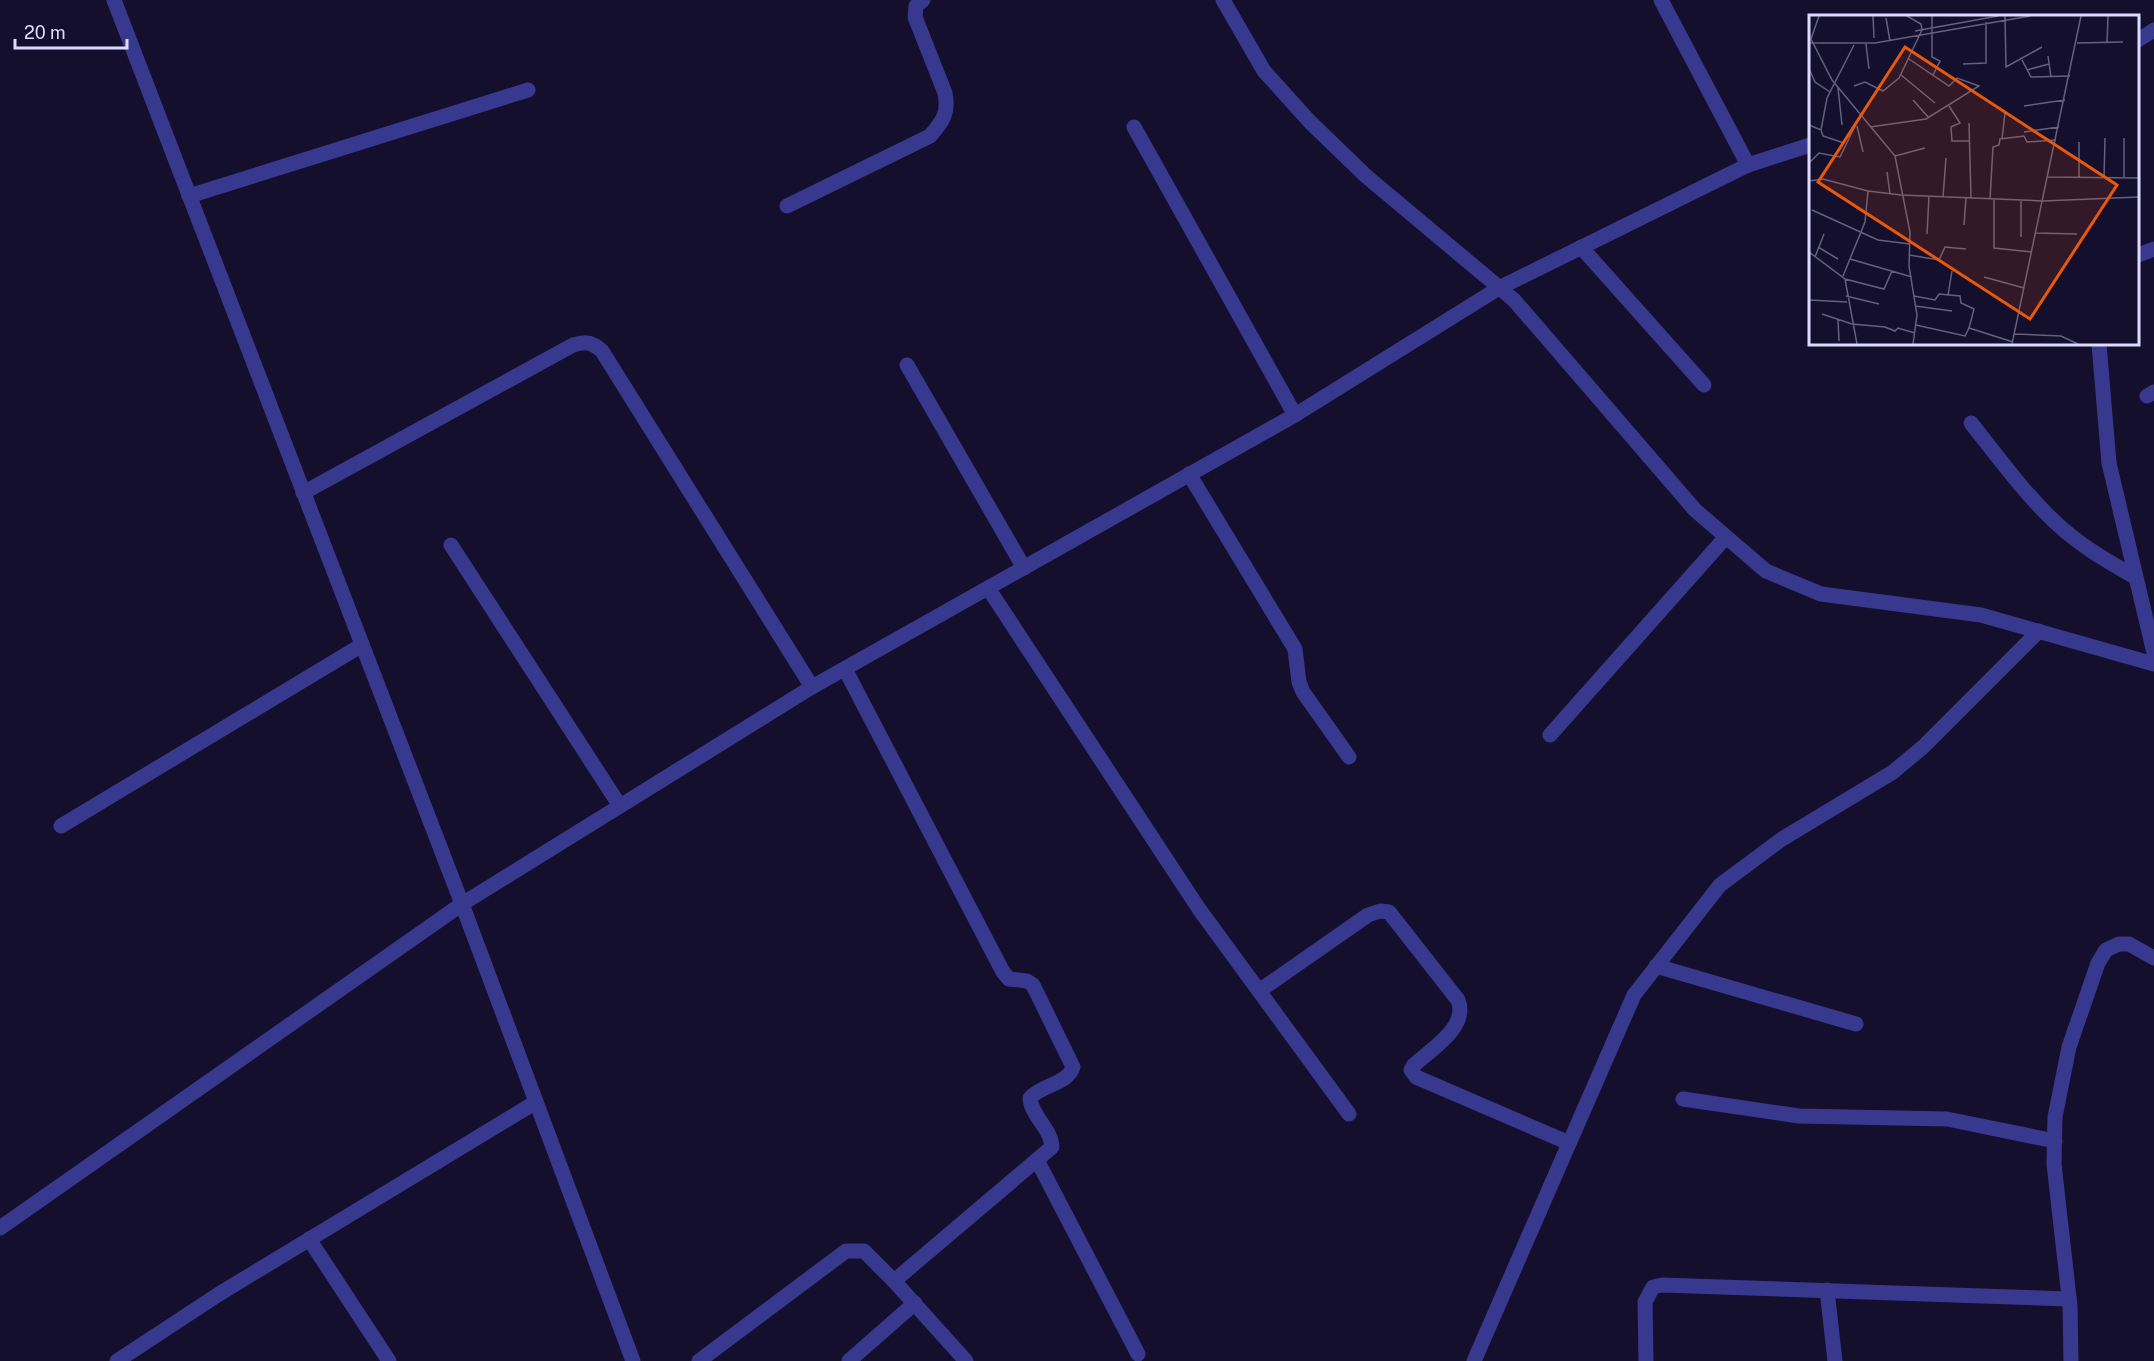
<svg xmlns="http://www.w3.org/2000/svg" width="2154" height="1361" font-family="'Public Sans',sans-serif">
  <rect width="100%" height="100%" fill="#130f2c"/>
  <g fill="none" stroke-linecap="round" stroke-linejoin="round">
    <!-- street -->
    <g stroke="#38398e" stroke-width="15">
      <path d="M 114,0 L 462,904 L 633,1361"/>
      <path d="M 1223,0 L 1264,71 L 1310,122 L 1366,176 L 1514,300 L 1695,510 L 1766,571 L 1821,594 L 1981,615 L 2154,664"/>
      <path d="M 1661,0 L 1748,165"/>
      <path d="M 2138,40 L 2154,30"/>
      <path d="M 1134,127 L 1295,415"/>
      <path d="M 189,196 L 528,90"/>
      <path d="M 787,206 L 930,136 C 943,121 949,113 945,93 L 915,17 L 916,6 L 923,0"/>
      <path d="M 1581,247 L 1704,385"/>
      <path d="M 2138,255 L 2154,249"/>
      <path d="M 2099,344 L 2109,463 L 2154,653"/>
      <path d="M 907,365 L 1024,568"/>
      <path d="M 2147,396 L 2154,392"/>
      <path d="M 1971,423 C 1998,457 2024,493 2055,522 C 2079,545 2107,561 2135,577"/>
      <path d="M 1189,474 L 1295,649 L 1299,682 L 1303,692 L 1349,757"/>
      <path d="M 303,493 L 573,345 C 586,341 592,342 602,351 L 812,687"/>
      <path d="M 451,545 L 620,806"/>
      <path d="M 988,588 L 1199,909 L 1349,1114"/>
      <path d="M 1550,735 L 1725,538"/>
      <path d="M 61,826 L 362,645"/>
      <path d="M 1656,966 L 1856,1024"/>
      <path d="M 1259,991 L 1368,915 L 1380,911 L 1389,912 L 1458,1000 C 1469,1027 1431,1049 1413,1066 L 1411,1070 L 1416,1077 L 1569,1143"/>
      <path d="M 1683,1099 L 1799,1116 L 1947,1119 L 2055,1141"/>
      <path d="M 1037,1160 L 1138,1354"/>
      <path d="M 0,1228 L 462,904 L 812,687 L 1295,415 L 1499,288 L 1748,165 L 1810,145"/>
      <path d="M 309,1239 L 389,1361"/>
      <path d="M 894,1281 L 966,1361"/>
      <path d="M 1827,1290 L 1835,1361"/>
      <path d="M 117,1361 L 219,1294 L 536,1102"/>
      <path d="M 699,1361 L 846,1251 L 864,1251 L 894,1281 L 1052,1147 C 1051,1128 1031,1116 1030,1098 C 1041,1085 1068,1084 1073,1067 L 1033,985 L 1027,981 L 1009,979 L 1003,972 L 845,669"/>
      <path d="M 849,1361 L 915,1303"/>
      <path d="M 1474,1361 L 1634,995 L 1720,885 L 1782,839 L 1893,772 L 1923,747 L 2039,631"/>
      <path d="M 1646,1361 L 1645,1302 L 1653,1287 L 1662,1285 L 2069,1299"/>
      <path d="M 2071,1361 L 2070,1306 L 2054,1164 L 2055,1117 L 2069,1047 L 2098,963 L 2106,950 L 2119,944 L 2129,944 L 2154,958"/>
    </g>
  </g>
  <!-- overview -->
  <g transform="translate(1809 15)">
    <rect width="330" height="330" fill="#130f2c"/>
    <path fill="none" stroke="#646180" stroke-width="1.5" d="M 10,1 L 2,24 L 23,65 L 86,141 L 101,217 L 100,251 L 108,300 L 104,329M 64,1 L 65,23M 123,1 L 123,42 L 131,46 L 124,60M 196,1 L 197,52 L 233,32M 77,3 L 81,26M 106,16 L 189,1M 0,28 L 66,28 L 221,1M 268,28 L 314,27M 298,28 L 299,1M 57,29 L 60,54M 239,41 L 242,62M 213,45 L 222,62 L 261,61M 154,49 L 177,48 L 177,7M 0,54 L 6,67 L 21,77M 218,55 L 240,49M 92,60 L 126,88M 45,71 L 56,67 L 74,76 L 90,63 L 113,15 L 112,9 L 98,1M 29,73 L 33,110M 104,85 L 120,103M 140,91 L 151,108 L 142,112 L 143,126 L 161,126M 215,91 L 256,85M 160,108 L 162,183M 0,110 L 12,115 L 18,83 L 45,30M 48,111 L 54,137M 61,112 L 117,104 L 170,71 L 148,63 L 140,71 L 100,44M 12,115 L 14,121 L 35,128M 215,117 L 250,112M 193,124 L 196,98M 270,127 L 270,163M 86,141 L 116,133M 0,148 L 10,138 L 31,142 L 51,101M 78,157 L 81,179M 239,162 L 330,163M 295,163 L 296,123M 315,163 L 315,123M 0,166 L 14,164 L 59,176 L 92,180 L 234,186 L 330,182M 134,182 L 137,143M 181,184 L 184,132 L 190,130 L 191,124 L 215,121 L 218,127 L 247,125M 185,185 L 185,233 L 223,237M 3,195 L 69,225 L 101,229M 155,210 L 157,183M 227,218 L 268,219M 118,219 L 120,181M 212,222 L 212,185M 9,232 L 29,244M 0,237 L 36,264 L 48,329M 100,240 L 130,245 L 136,232 L 157,234M 6,242 L 15,219M 41,244 L 103,262M 34,261 L 56,207 L 59,176M 175,262 L 215,273M 36,264 L 75,274 L 83,256M 139,280 L 143,256M 37,281 L 70,289M 105,281 L 126,285 L 130,279 L 151,281 L 152,288 L 165,294 L 160,313M 0,285 L 38,287M 106,291 L 143,296M 13,299 L 43,309 L 76,312 L 86,316 L 89,313 L 106,318M 29,304 L 30,326M 107,310 L 156,321 L 160,313 L 204,327M 205,319 L 252,321 L 269,329M 203,329 L 272,1"/>
    <path fill="#e8590c" fill-opacity="0.15" stroke="#e8590c" stroke-width="3" d="M 96,32 L 308,170 L 221,304 L 9,167 Z"/>
    <rect width="330" height="330" fill="none" stroke="#dddbff" stroke-width="3"/>
  </g>
  <!-- scale -->
  <path d="M15 39v9h112v-9" fill="none" stroke="#dddbff" stroke-width="3"/>
  <text x="24" y="39" font-size="18" fill="#dddbff" stroke="#130f2c" stroke-width="4.5" paint-order="stroke">20 m</text>
</svg>
